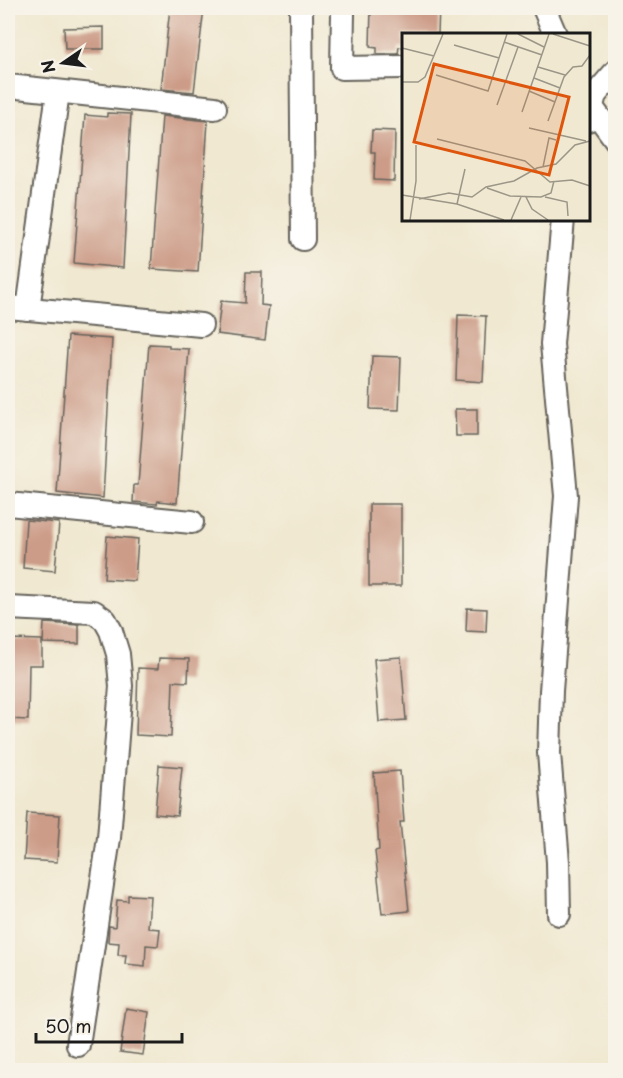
<svg xmlns="http://www.w3.org/2000/svg" width="623" height="1078" font-family="'Playpen Sans',sans-serif">
  <rect width="100%" height="100%" fill="#f7f3e8"/>
  <filter id="ink" filterUnits="userSpaceOnUse"><feTurbulence type="fractalNoise" baseFrequency=".0167" numOctaves="2"/><feDisplacementMap in="SourceGraphic" scale="12" xChannelSelector="R" yChannelSelector="G"/><feConvolveMatrix kernelMatrix="1 2 1 2 8 2 1 2 1" color-interpolation-filters="sRGB"/></filter>
  <filter id="wash" filterUnits="userSpaceOnUse"><feTurbulence type="fractalNoise" baseFrequency=".008" numOctaves="4" result="noise"/><feDisplacementMap in="SourceGraphic" scale="24" xChannelSelector="R" yChannelSelector="G"/><feGaussianBlur stdDeviation="1.35" result="paint"/><feColorMatrix in="noise" values="0 0 0 0 0 0 0 0 0 0 0 0 0 0 0 0 0 1.4 0 .05"/><feComposite in="paint" operator="in"/></filter>
  <g filter="url(#wash)">
    <rect width="100%" height="100%" fill="#f0e8d0"/>
    <g id="blocks">
      <!-- building -->
      <g fill="#cc9c88">
        <path d="M 170,8 L 204,8 L 194,92 L 161,89 Z"/>
        <path d="M 371,8 L 439,8 L 438,34 L 404,34 L 404,48 L 399,47 L 398,54 L 377,54 L 377,48 L 370,47 Z"/>
        <path d="M 104,27 L 104,49 L 65,49 L 64,28 Z"/>
        <path d="M 107,113 L 131,114 L 123,268 L 74,263 L 85,115 L 107,117 Z"/>
        <path d="M 162,116 L 208,121 L 198,272 L 151,269 Z"/>
        <path d="M 372,130 L 395,131 L 394,181 L 374,180 L 375,152 L 371,152 Z"/>
        <path d="M 246,272 L 262,272 L 261,305 L 269,306 L 265,340 L 217,334 L 221,301 L 245,303 Z"/>
        <path d="M 458,315 L 486,316 L 483,382 L 456,380 Z"/>
        <path d="M 68,336 L 112,339 L 103,498 L 57,493 Z"/>
        <path d="M 149,344 L 169,345 L 169,348 L 189,349 L 177,503 L 158,501 L 157,504 L 133,502 L 134,485 L 138,485 Z"/>
        <path d="M 372,356 L 401,357 L 399,410 L 370,409 Z"/>
        <path d="M 455,409 L 477,409 L 477,436 L 456,436 Z"/>
        <rect x="369" y="504" width="32" height="82"/>
        <path d="M 26,520 L 59,523 L 55,571 L 23,568 Z"/>
        <path d="M 107,536 L 138,539 L 135,581 L 104,579 Z"/>
        <path d="M 467,608 L 487,609 L 486,632 L 466,631 Z"/>
        <path d="M 44,623 L 79,625 L 79,644 L 43,643 Z"/>
        <path d="M 9,639 L 42,640 L 42,665 L 29,665 L 28,720 L 8,719 L 8,645 L 9,645 Z"/>
        <path d="M 401,657 L 406,720 L 379,722 L 374,659 Z"/>
        <path d="M 159,658 L 189,659 L 188,682 L 173,681 L 171,737 L 136,735 L 138,668 L 158,669 Z"/>
        <path d="M 159,765 L 182,767 L 177,816 L 155,814 Z"/>
        <path d="M 400,771 L 404,822 L 400,822 L 409,911 L 382,914 L 375,851 L 379,850 L 374,773 Z"/>
        <path d="M 27,813 L 60,815 L 57,862 L 24,860 Z"/>
        <path d="M 128,895 L 150,896 L 148,928 L 160,929 L 158,946 L 146,945 L 145,966 L 125,964 L 126,955 L 118,955 L 119,943 L 108,942 L 109,926 L 115,927 L 117,900 L 128,901 Z"/>
        <path d="M 126,1008 L 149,1012 L 143,1055 L 120,1052 Z"/>
      </g>
    </g>
  </g>
  <g filter="url(#ink)">
    <use href="#blocks" fill-opacity="0" stroke="#66635b" stroke-width="1.5"/>
    <g fill="none" stroke-linecap="round" stroke-linejoin="round">
      <!-- minor casing -->
      <g stroke="#66635b" stroke-width="26">
        <g id="minor">
          <path d="M 301,8 L 303,239"/>
          <path d="M 544,8 L 555,34"/>
          <path d="M 343,13 L 342,68 L 404,67"/>
          <path d="M 8,86 L 215,108"/>
          <path d="M 588,102 L 616,140"/>
          <path d="M 588,120 L 595,95 L 616,71"/>
          <path d="M 8,307 L 201,325"/>
          <path d="M 28,309 L 58,92"/>
          <path d="M 8,504 L 192,522"/>
          <path d="M 8,608 L 94,612 L 105,620 L 111,631 L 118,654 L 121,686 L 109,838 L 78,1045"/>
          <path d="M 559,914 L 558,862 L 549,753 L 551,691 L 566,496 L 552,344 L 563,219"/>
        </g>
      </g>
      <!-- minor -->
      <use href="#minor" stroke="#fff" stroke-width="22"/>
    </g>
  </g>
  <!-- overview -->
  <g transform="translate(402 33)">
    <rect width="188" height="188" fill="#f0e8d0"/>
    <path fill="none" stroke="#9b9688" stroke-width="1.5" d="M 116,1 L 142,14M 151,1 L 188,13M 102,9 L 140,22M 52,12 L 97,25M 0,15 L 32,23M 136,34 L 163,42M 34,42 L 86,58 L 105,1M 132,45 L 158,55M 0,49 L 16,49 L 23,44 L 41,1M 127,58 L 153,69M 95,72 L 116,14M 120,79 L 147,1M 146,88 L 162,44 L 171,34 L 180,33 L 188,22M 127,95 L 184,108M 35,106 L 123,128 L 148,149 L 170,147 L 188,153M 141,134 L 147,105 L 154,107M 85,155 L 108,163 L 139,164 L 149,160 L 152,148M 0,162 L 55,171 L 102,187M 124,164 L 130,176 L 146,187M 143,164 L 165,169 L 166,183M 17,166 L 47,160 L 70,164 L 84,154 L 112,148 L 135,135 L 154,131 L 173,112 L 188,108M 55,171 L 63,136M 8,187 L 14,148 L 14,112M 109,187 L 119,164"/>
    <path fill="#de560d" fill-opacity="0.15" stroke="#de560d" stroke-width="3" d="M 32,31 L 167,64 L 147,142 L 12,109 Z"/>
    <rect width="188" height="188" fill="none" stroke="#1c1c1c" stroke-width="3"/>
  </g>
  <!-- margin -->
  <rect width="623" height="1078" fill="none" stroke="#f7f3e8" stroke-width="30"/>
  <!-- north arrow -->
  <g transform="translate(63 63) rotate(256)" stroke="#f7f3e8" stroke-width="4.5" paint-order="stroke">
  <path d="M0-4.5L10 22L0 15L-10 22Z" fill="#1c1c1c"/>
  <text y="-9" font-size="16" font-weight="bold" text-anchor="middle" fill="#1c1c1c">N</text>
  </g>
  <!-- scale -->
  <path d="M36 1033v9h146v-9" fill="none" stroke="#1c1c1c" stroke-width="3"/>
  <text x="45" y="1033" font-size="18" fill="#1c1c1c" stroke="#f7f3e8" stroke-width="4.5" paint-order="stroke">50 m</text>
</svg>
